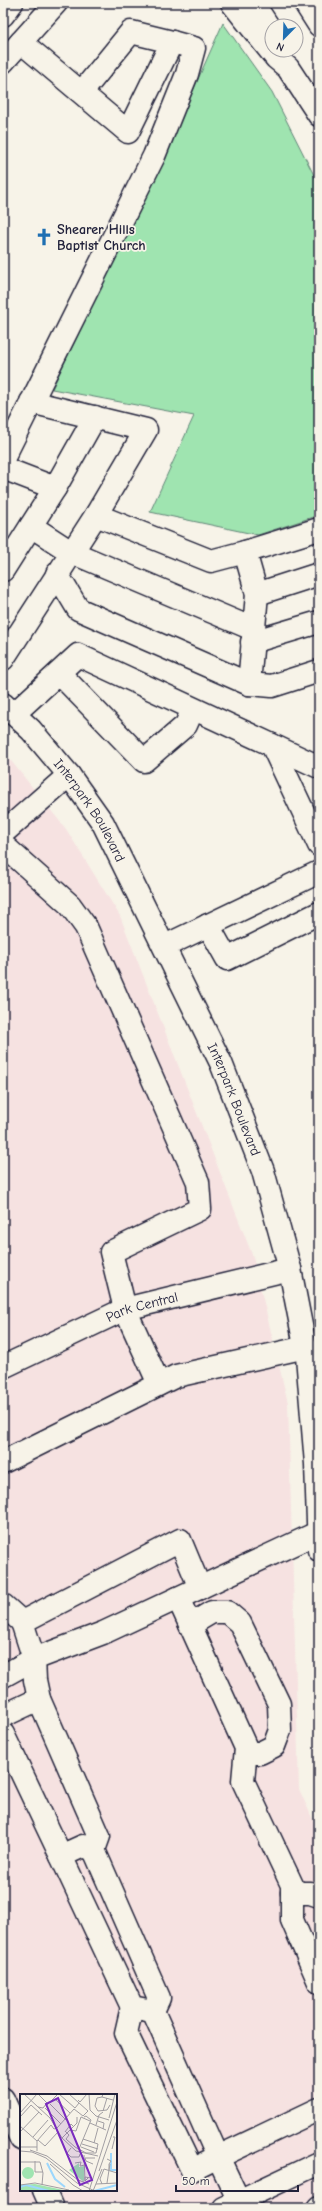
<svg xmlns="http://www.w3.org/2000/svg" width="322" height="2211" font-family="'Comic Neue',sans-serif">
  <rect width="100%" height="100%" fill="#f7f3e8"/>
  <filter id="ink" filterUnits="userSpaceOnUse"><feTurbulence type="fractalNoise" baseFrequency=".025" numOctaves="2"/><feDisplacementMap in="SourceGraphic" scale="8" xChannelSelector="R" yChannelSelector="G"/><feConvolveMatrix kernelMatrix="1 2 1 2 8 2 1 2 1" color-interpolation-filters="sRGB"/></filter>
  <g filter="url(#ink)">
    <!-- built -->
    <path fill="#f6e2e1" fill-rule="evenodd" d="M 3,751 L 66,829 L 120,916 L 253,1257 L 288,1403 L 299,1789 L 319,1833 L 319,2208 L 3,2208 ZM 21,2095 L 116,2095 L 116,2190 L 21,2190 Z"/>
    <!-- green -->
    <path fill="#9fe4b0" stroke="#608376" d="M 223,23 L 272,92 L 319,185 L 319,515 L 258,535 L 150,512 L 194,416 L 52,389 L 166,151 Z"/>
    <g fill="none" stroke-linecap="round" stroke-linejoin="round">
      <!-- minor casing -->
      <g stroke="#22223b" stroke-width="25">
        <g id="minor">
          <path d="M 21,42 L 128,132 L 172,42 L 131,32 L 82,92"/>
          <path d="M 31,402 L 146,430 L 96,515 L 211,561 L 245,552"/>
          <path d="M 3,459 L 154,156 L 187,74 L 194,48 L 172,42"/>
          <path d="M 3,468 L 55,488 L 3,570"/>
          <path d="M 55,488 L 95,417"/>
          <path d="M 31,526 L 71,552 L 253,629"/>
          <path d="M 57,574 L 78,609 L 249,684 L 272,686 L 319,671"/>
          <path d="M 257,594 L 319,574"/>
          <path d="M 252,642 L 319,622"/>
          <path d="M 3,659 L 96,515"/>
          <path d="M 59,673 L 144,761 L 186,725 L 193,709"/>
          <path d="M 249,684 L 257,594 L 245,552 L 319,529"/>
          <path id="s1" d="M 3,704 L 31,730 L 69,775 L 103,823 L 221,1063 L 263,1171 L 290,1269 L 307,1356 L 316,1464 L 319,1550"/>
          <path d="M 14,714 L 78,655 L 272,745 L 319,845"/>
          <path d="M 272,745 L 319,767"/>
          <path d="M 3,833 L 69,775"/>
          <path d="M 3,845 L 70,905 L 86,927 L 198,1182 L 200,1209 L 111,1252 L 125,1309 L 159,1384"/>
          <path d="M 208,925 L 227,959 L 319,913"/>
          <path d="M 165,946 L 319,872"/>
          <path id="s2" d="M 3,1367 L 125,1309 L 290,1269"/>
          <path d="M 3,1462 L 176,1376 L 306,1347"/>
          <path d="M 178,1598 L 246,1748 L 243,1781 L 292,1885 L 292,1920 L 319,1982"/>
          <path d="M 3,1605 L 22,1622"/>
          <path d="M 190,1625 L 212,1612 L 227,1612 L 240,1623 L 279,1704 L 280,1730 L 274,1746 L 260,1753 L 246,1753"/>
          <path d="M 3,1676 L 34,1659 L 103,1633 L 319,1532"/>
          <path d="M 3,1716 L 39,1699"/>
          <path d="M 3,1734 L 61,1856"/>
          <path d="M 94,1850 L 83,1846 L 61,1856 L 132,2007 L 147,2010"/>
          <path d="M 292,1893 L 310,1893 L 319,1896"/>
          <path d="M 132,2007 L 126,2033 L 192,2170 L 218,2157 L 153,2011 L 159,1998 L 94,1850 L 99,1836 L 39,1699 L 35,1680 L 34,1659 L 22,1622 L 180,1540 L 200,1588"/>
          <path d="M 3,2099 L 21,2139"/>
          <path d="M 44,2190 L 52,2208"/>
          <path d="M 239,2201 L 218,2157 L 319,2109"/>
          <path d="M 224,2208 L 319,2163"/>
          <path d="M 318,2208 L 319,2207"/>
        </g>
      </g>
      <!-- major casing -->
      <g stroke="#22223b" stroke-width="25">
        <g id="major">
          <path d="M 232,3 L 276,58 L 288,68 L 319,115"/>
          <path d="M 253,3 L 272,32"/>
          <path d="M 3,62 L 56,3"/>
        </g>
      </g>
      <!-- highway casing -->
      <g stroke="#22223b" stroke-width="25">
        <g id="highway">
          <path d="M 305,3 L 319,25"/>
          <path d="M 3,15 L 12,3"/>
        </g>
      </g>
      <!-- minor -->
      <use href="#minor" stroke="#f7f3e8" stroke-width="22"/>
      <!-- major -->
      <use href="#major" stroke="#f7f3e8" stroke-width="22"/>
      <!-- highway -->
      <use href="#highway" stroke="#f7f3e8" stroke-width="22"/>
    </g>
  </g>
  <!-- icons -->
  <defs>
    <g id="church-bare" transform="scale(1.38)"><path d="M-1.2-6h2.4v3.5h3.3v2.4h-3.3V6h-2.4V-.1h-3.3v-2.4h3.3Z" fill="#1f6fb2" stroke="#f7f3e8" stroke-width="2.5" paint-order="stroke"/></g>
  </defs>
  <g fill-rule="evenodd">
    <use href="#church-bare" x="44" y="237"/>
  </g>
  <g text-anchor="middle" stroke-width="3.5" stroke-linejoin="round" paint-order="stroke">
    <!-- poi labels -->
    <g font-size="14" font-weight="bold" fill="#22223b" stroke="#f7f3e8" text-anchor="start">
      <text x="57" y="234">Shearer Hills<tspan x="57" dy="16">Baptist Church</tspan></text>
    </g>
    <!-- street labels -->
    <g font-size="14" fill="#22223b" stroke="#f7f3e8">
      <text dy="5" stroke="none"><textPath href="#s1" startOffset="138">Interpark Boulevard</textPath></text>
      <text dy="5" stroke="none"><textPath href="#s1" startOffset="462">Interpark Boulevard</textPath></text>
      <text dy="5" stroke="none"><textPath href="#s2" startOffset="152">Park Central</textPath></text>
    </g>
  </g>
  <!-- overview -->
  <g transform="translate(20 2094)">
    <rect width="97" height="97" fill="#f7f3e8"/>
    <path d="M 59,69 L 59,73 L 64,72 L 64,88 L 49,76 ZM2 79a6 6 0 1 1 12 0a6 6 0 1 1-12 0ZM 15,90 L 48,97 L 0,97 L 0,91 Z" fill="#9fe4b0"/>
    <path fill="none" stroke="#9cd7fd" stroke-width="2" d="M 91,59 L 91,76 L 97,76M 27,69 L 35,85 L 45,93M 0,93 L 6,91 L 29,97M 74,97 L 97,91"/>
    <path fill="none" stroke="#a29fa3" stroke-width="1" d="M 4,0 L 30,24 L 42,44 L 56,57 L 78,62M 18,0 L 27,9 L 23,14 L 18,13M 39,0 L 55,14 L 59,9M 69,0 L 70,16 L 76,22 L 89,26M 83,0 L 82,3 L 93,6M 82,3 L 77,4 L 75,12 L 78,17 L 87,16 L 90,11M 35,5 L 50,19M 58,6 L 60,8 L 67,0M 30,10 L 46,26M 27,11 L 38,0M 25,14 L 41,30M 83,17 L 87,4M 0,19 L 17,0M 0,23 L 11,11 L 22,21M 89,24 L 95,0M 78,27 L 84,29 L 83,35M 70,29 L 86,36M 76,31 L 79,21 L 83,18M 0,32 L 17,47M 50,36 L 56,37 L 61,23 L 70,27M 45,37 L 49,41 L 46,45 L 55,53 L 66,59 L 76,59 L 78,50 L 63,45M 0,38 L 19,18M 45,38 L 51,30 L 53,32M 13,43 L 28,26M 42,44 L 57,29 L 57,23M 18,46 L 25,52 L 38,38M 74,49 L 78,34M 62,50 L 78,55M 0,53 L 17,53 L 17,57M 17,53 L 17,47 L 31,31 L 34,35 L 37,34 L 54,15 L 63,22 L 68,17 L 49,0M 61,53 L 74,58M 51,54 L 47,59 L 51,63 L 59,63 L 60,60M 59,55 L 71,26 L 66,22 L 64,23M 92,55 L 95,43 L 93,43M 10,56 L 27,62 L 58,86 L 69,90M 0,57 L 12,58 L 26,64 L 57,89 L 75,97M 64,61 L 65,87M 87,65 L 91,67 L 89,70 L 89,76 L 90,70M 15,67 L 15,78 L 23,78M 0,68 L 20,68 L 23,79 L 22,91M 55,69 L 61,68 L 60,72 L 65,71M 30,70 L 53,91 L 63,97M 73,70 L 66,67 L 65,64 L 75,64M 79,77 L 97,26M 68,84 L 65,87 L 65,83 L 71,84M 87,89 L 89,76M 76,90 L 97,89M 82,90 L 80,85 L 84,75 L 97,79M 0,91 L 15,89 L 49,96M 69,97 L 97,8M 73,97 L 82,75"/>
    <path fill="#7b2cbf" fill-opacity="0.15" stroke="#7b2cbf" stroke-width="2" d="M 38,4 L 72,86 L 60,91 L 26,10 Z"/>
    <rect width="97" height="97" fill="none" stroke="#22223b" stroke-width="2"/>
  </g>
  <!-- margin -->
  <rect width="322" height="2211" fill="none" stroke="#f7f3e8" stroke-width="16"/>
  <rect x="8" y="8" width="306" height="2195" fill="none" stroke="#22223b" stroke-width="1.5" filter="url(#ink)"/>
  <!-- north arrow -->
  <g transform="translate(284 38) rotate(203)"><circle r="19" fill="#f7f3e8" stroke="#a29fa3"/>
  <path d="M0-3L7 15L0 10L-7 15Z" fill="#1f6fb2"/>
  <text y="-6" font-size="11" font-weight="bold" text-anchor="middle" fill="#22223b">N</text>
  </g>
  <!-- scale -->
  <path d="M176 2185v6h122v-6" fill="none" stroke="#22223b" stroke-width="2"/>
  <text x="182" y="2185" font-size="12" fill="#22223b" stroke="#f7f3e8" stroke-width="3" paint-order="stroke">50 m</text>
</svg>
